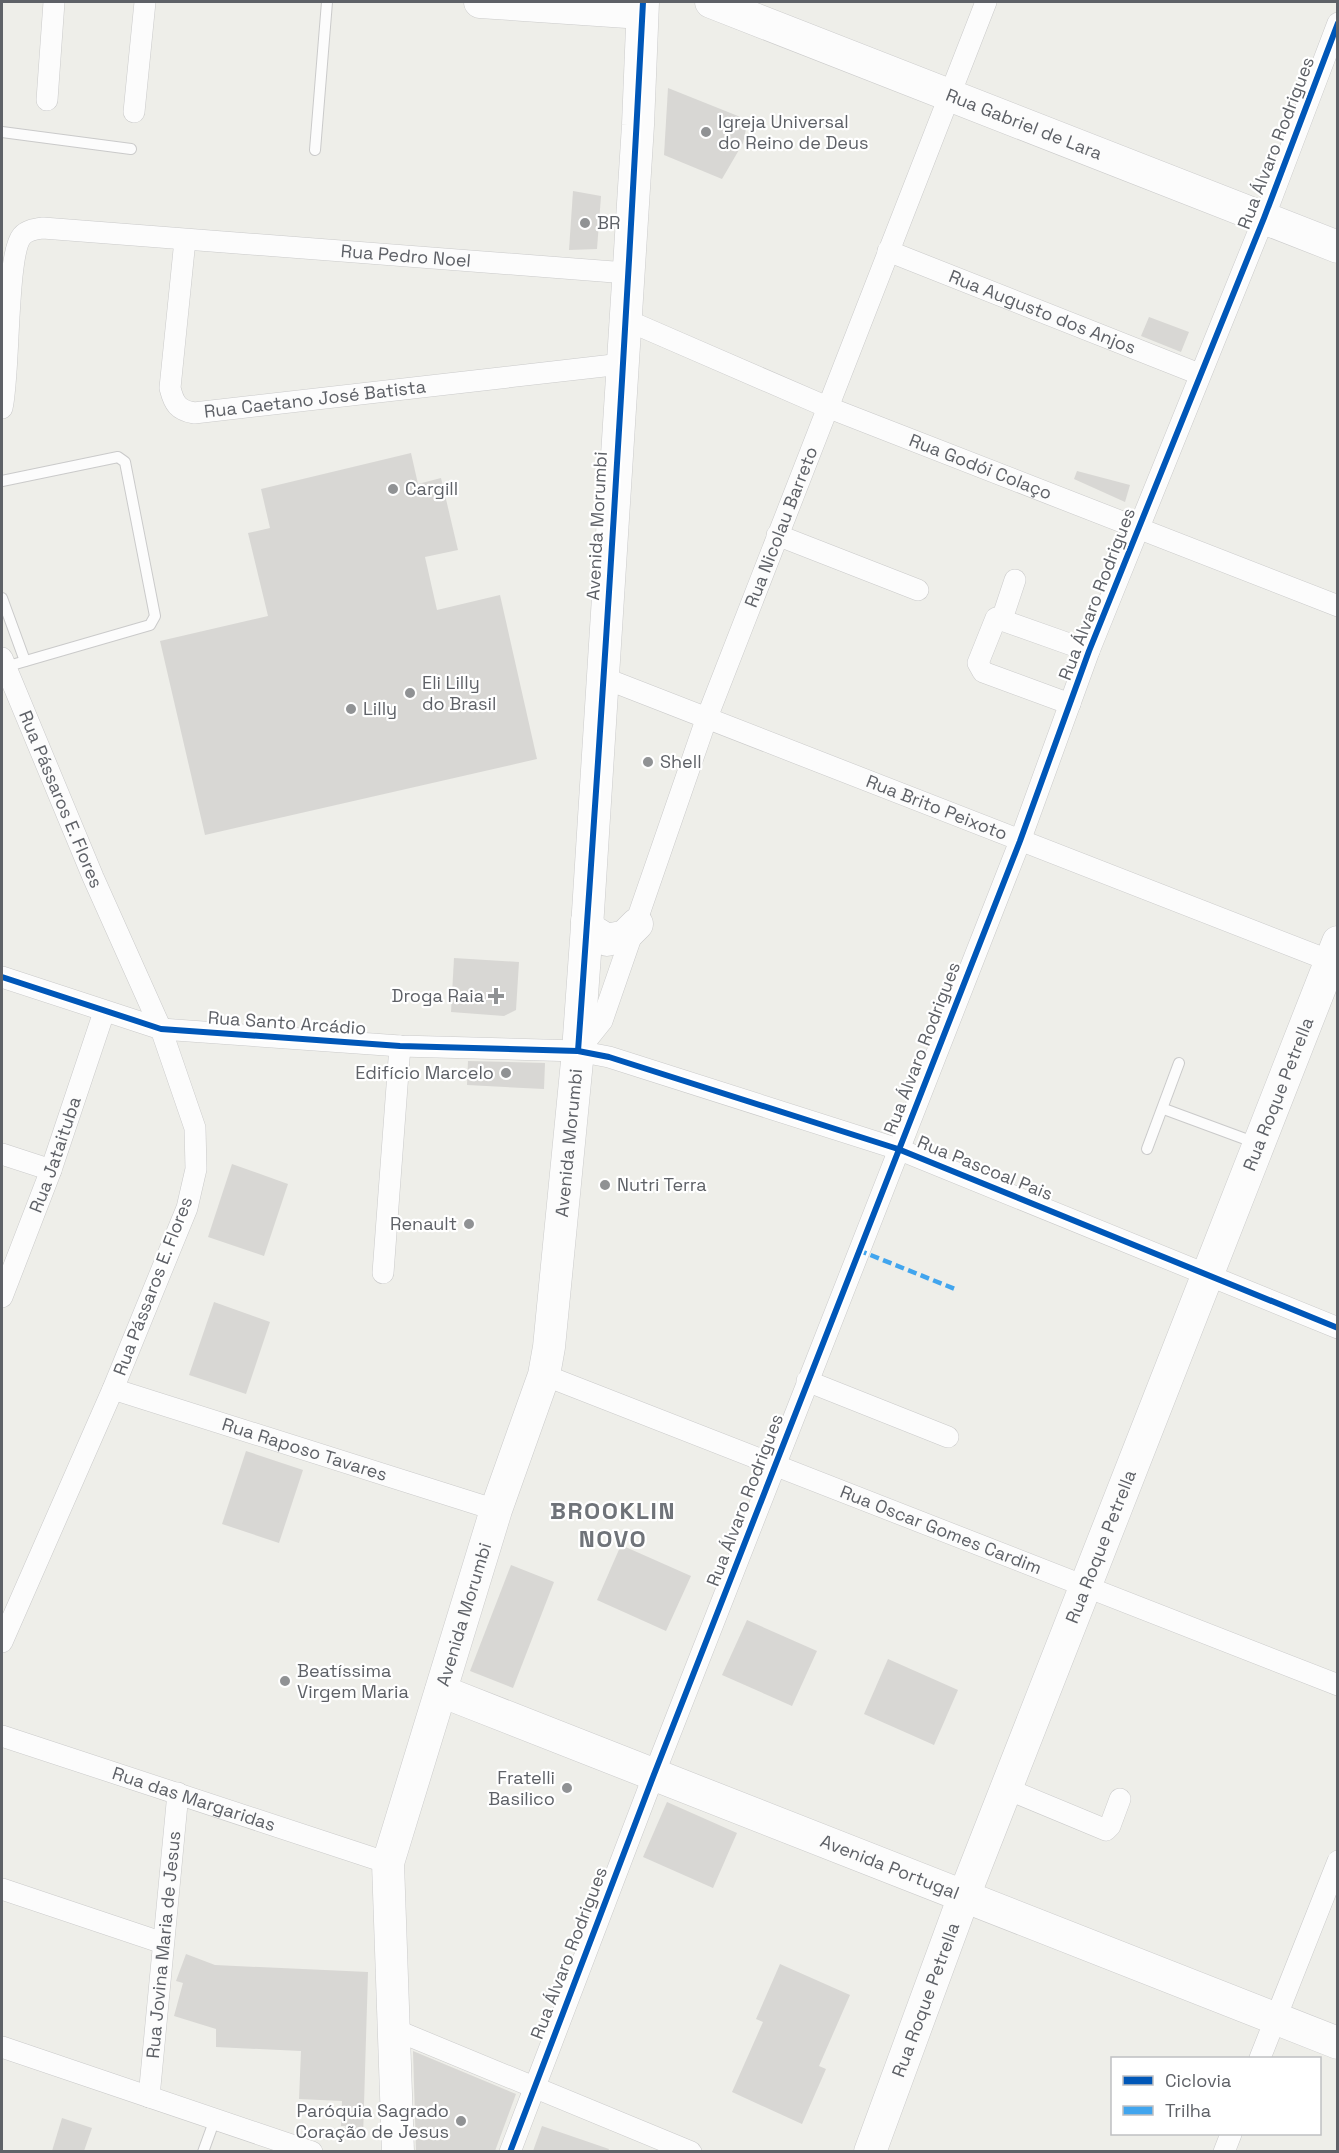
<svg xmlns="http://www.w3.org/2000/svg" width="1339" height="2153" font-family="'Space Grotesk',sans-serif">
  <rect width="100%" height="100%" fill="#eeeee9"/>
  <!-- building -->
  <g fill="#d8d7d4">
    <path d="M 668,88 L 748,120 L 743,143 L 722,179 L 664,155 Z"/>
    <path d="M 573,191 L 601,196 L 597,249 L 569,250 Z"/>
    <path d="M 1149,317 L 1189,332 L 1181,352 L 1141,336 Z"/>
    <path d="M 411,453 L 418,484 L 441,478 L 458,550 L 425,557 L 437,610 L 500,595 L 537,759 L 205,835 L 160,641 L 268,616 L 248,533 L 270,528 L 261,489 Z"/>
    <path d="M 1077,471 L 1130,485 L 1125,502 L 1074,479 Z"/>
    <path d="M 454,958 L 519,962 L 516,1010 L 504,1016 L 451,1012 Z"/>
    <path d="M 468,1061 L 545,1063 L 544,1089 L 467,1085 Z"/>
    <path d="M 232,1164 L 288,1184 L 264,1256 L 208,1237 Z"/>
    <path d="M 214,1302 L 270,1322 L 246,1394 L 189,1375 Z"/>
    <path d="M 246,1451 L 303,1470 L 279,1543 L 222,1524 Z"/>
    <path d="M 621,1545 L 691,1576 L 666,1631 L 597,1600 Z"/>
    <path d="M 511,1565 L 554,1582 L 513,1688 L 470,1671 Z"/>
    <path d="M 747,1620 L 817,1651 L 792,1706 L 722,1675 Z"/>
    <path d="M 888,1659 L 958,1690 L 934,1745 L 864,1714 Z"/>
    <path d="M 667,1802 L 737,1833 L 713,1888 L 643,1857 Z"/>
    <path d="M 186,1954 L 215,1965 L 368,1972 L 363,2138 L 345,2137 L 345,2126 L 341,2126 L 342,2101 L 299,2099 L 301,2051 L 216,2047 L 216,2029 L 174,2016 L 183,1983 L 176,1981 Z"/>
    <path d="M 780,1964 L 850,1995 L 819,2066 L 826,2069 L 802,2124 L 732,2092 L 763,2022 L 756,2019 Z"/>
    <path d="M 413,2051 L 516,2094 L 495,2151 L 416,2151 Z"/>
    <path d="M 62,2118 L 92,2128 L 84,2151 L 52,2151 Z"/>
    <path d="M 542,2126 L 609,2149 L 608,2151 L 533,2151 Z"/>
  </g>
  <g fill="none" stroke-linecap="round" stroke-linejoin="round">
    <!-- lane casing -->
    <g stroke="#cacaca" stroke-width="12">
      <g id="lane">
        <path d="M 2,132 L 131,149"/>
        <path d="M 315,150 L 327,2"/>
        <path d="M 2,481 L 118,457 L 125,462 L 155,616 L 150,625 L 5,667"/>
        <path d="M 2,598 L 25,661"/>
        <path d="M 1164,1109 L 1256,1143"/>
        <path d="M 1147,1149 L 1179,1063"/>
        <path d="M 203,2152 L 215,2119"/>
      </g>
    </g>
    <!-- street casing -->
    <g stroke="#cacaca" stroke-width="22">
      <g id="street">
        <path d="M 47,100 L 54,2"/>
        <path d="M 134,112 L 145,2"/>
        <path id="s1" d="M 185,240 L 170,388 C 174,404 178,410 194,413 L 622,364"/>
        <path id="s2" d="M 888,251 L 1199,374"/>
        <path id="s3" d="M 624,319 L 827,407 L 1338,606"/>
        <path id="s4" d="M 2,408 C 10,375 6,254 22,236 C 27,230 36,229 43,228 L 627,273"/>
        <path d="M 777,535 L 918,590"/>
        <path d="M 1002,619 L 1015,580"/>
        <path id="s5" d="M 2,658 L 93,877 L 161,1029 L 195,1128 L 196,1169 L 187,1208 L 113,1389 L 2,1642"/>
        <path id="s6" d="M 604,678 L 1338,964"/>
        <path d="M 1070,704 L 983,672 L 978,663 L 996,618 L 1089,651"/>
        <path d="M 2,977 L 161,1029 L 400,1046 L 578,1051 L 609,1057 L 898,1149 L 1338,1328"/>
        <path id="s7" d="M 578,1051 L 602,1021 L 706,720 L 986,2"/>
        <path d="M 2,1154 L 51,1170"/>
        <path d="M 383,1273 L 400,1046"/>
        <path id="s8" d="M 2,1297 L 51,1170 L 104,1012"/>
        <path id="s9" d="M 544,1375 L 1338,1685"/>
        <path d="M 807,1381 L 948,1437"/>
        <path id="s10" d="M 113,1389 L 496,1510"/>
        <path id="s11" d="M 2,1736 L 388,1863"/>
        <path d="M 1007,1789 L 1106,1830 L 1110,1826 L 1120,1799"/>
        <path d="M 2,1889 L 163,1943"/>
        <path d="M 393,2029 L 691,2152"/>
        <path d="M 2,2047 L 312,2152"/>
        <path d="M 1260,2058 L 1338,1861"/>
        <path id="s12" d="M 149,2097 L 178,1793"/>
        <path d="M 510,2152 L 653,1777 L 1020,841 L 1089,651 L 1264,218 L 1338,23"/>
        <path d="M 1224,2152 L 1231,2134"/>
      </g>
    </g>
    <!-- secondary casing -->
    <g stroke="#cbcbcb" stroke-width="33">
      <g id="secondary">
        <path d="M 480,2 L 642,13"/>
        <path id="s13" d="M 711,2 L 1338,247"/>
        <path d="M 587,921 L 591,930 L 607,940 L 625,936 L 637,924"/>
        <path id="s14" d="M 441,1691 L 1338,2043"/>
        <path id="s15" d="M 398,2152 L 388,1863 L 496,1510 L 544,1375 L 549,1347 L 578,1051 L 588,912 L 638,125 L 643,2"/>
        <path id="s16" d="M 870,2152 L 964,1896 L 1338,942"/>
      </g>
    </g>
    <!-- lane -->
    <use href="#lane" stroke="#fcfcfc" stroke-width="10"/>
    <!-- street -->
    <use href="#street" stroke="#fcfcfc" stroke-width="21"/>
    <!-- secondary -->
    <use href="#secondary" stroke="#fcfcfc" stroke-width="32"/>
    <!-- quiet -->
    <path stroke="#41a5ee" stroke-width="4.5" stroke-dasharray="9 4.5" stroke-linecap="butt" d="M 858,1250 L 955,1289"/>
    <!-- cycleway casing -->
    <g stroke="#fff" stroke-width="10">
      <g id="cycleway">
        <path d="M 2,977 L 161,1029 L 400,1046 L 578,1051 L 609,1057 L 898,1149 L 1338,1328"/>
        <path d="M 578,1051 C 603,702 625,352 643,2"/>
        <path d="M 510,2152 L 653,1777 L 1020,841 L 1089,651 L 1264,218 L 1338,23"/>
      </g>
    </g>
    <!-- cycleway -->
    <use href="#cycleway" stroke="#0057b8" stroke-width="6"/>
  </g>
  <!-- markers -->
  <g fill="#909294" stroke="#fff" stroke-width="2">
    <circle cx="706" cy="132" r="6"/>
    <circle cx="585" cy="223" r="6"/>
    <circle cx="393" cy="489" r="6"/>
    <circle cx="410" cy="693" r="6"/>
    <circle cx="351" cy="709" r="6"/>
    <circle cx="648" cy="762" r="6"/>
    <path d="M493 987h6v6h6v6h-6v6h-6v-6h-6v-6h6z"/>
    <circle cx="506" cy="1073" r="6"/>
    <circle cx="605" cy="1185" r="6"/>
    <circle cx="469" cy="1224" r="6"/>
    <circle cx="285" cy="1681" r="6"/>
    <circle cx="567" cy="1788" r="6"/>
    <circle cx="461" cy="2121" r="6"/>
  </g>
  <g text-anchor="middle" stroke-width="4.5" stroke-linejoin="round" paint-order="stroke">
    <!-- poi labels -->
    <g font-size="18" fill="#5e6167" stroke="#fff" text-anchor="start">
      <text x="718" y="128">Igreja Universal<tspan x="718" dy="21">do Reino de Deus</tspan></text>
      <text x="597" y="229">BR</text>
      <text x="405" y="495">Cargill</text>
      <text x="422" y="689">Eli Lilly<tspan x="422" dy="21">do Brasil</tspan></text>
      <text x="363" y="715">Lilly</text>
      <text x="660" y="768">Shell</text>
      <text x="484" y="1002" text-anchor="end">Droga Raia</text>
      <text x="494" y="1079" text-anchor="end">Edifício Marcelo</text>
      <text x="617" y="1191">Nutri Terra</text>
      <text x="457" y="1230" text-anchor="end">Renault</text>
      <text x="297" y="1677">Beatíssima<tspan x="297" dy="21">Virgem Maria</tspan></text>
      <text x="555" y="1784" text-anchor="end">Fratelli<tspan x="555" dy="21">Basilico</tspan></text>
      <text x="449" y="2117" text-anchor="end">Paróquia Sagrado<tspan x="449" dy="21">Coração de Jesus</tspan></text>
    </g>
    <!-- street labels -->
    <g font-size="18" fill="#5e6167" stroke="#fff">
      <text dy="6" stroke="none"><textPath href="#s13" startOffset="336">Rua Gabriel de Lara</textPath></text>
      <text transform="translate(1276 143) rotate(-69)" y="6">Rua Álvaro Rodrigues</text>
      <text dy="6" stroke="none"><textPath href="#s4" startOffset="561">Rua Pedro Noel</textPath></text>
      <text dy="6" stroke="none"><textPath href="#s2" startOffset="166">Rua Augusto dos Anjos</textPath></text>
      <text dy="6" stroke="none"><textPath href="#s1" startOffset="308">Rua Caetano José Batista</textPath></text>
      <text dy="6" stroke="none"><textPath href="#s3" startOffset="386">Rua Godói Colaço</textPath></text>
      <text transform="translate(597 526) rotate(-87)" y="6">Avenida Morumbi</text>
      <text dy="6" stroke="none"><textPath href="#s7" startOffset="564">Rua Nicolau Barreto</textPath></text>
      <text transform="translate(1097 594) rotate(-69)" y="6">Rua Álvaro Rodrigues</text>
      <text dy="6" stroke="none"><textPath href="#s5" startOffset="153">Rua Pássaros E. Flores</textPath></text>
      <text dy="6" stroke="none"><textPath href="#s6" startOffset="357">Rua Brito Peixoto</textPath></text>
      <text transform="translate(287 1023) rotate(4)" y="6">Rua Santo Arcádio</text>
      <text transform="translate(922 1048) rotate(-69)" y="6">Rua Álvaro Rodrigues</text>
      <text dy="6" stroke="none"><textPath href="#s16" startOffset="1134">Rua Roque Petrella</textPath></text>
      <text dy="6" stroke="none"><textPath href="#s15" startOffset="1035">Avenida Morumbi</textPath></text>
      <text dy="6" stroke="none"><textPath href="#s8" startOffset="152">Rua Jataituba</textPath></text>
      <text transform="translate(985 1168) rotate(22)" y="6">Rua Pascoal Pais</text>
      <text transform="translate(153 1286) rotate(-69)" y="6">Rua Pássaros E. Flores</text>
      <text dy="6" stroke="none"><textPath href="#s10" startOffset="201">Rua Raposo Tavares</textPath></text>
      <text transform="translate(745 1500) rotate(-69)" y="6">Rua Álvaro Rodrigues</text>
      <text dy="6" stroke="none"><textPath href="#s9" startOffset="426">Rua Oscar Gomes Cardim</textPath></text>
      <text dy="6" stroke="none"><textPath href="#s16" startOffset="648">Rua Roque Petrella</textPath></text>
      <text dy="6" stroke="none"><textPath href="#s15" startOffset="549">Avenida Morumbi</textPath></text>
      <text dy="6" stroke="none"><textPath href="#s11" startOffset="202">Rua das Margaridas</textPath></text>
      <text dy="6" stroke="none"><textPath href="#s14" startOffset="482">Avenida Portugal</textPath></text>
      <text dy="6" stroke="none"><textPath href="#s12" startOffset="153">Rua Jovina Maria de Jesus</textPath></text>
      <text transform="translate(569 1953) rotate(-69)" y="6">Rua Álvaro Rodrigues</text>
      <text dy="6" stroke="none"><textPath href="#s16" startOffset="162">Rua Roque Petrella</textPath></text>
    </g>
    <!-- district labels -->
    <g font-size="24" font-weight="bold" letter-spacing="1.5" fill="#6f7379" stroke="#fff">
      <text x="613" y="1519">BROOKLIN<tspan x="613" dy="28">NOVO</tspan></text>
    </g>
  </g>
  <!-- border -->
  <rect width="1339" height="2153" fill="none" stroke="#5e6167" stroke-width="6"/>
  <!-- legend -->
  <rect x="1111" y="2057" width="210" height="78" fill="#ffffff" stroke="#bfc0c2" stroke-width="1.5"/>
  <rect x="1123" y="2076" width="30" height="9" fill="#0057b8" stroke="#bfc0c2" stroke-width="1.5"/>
  <text x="1165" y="2087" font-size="18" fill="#5e6167">Ciclovia</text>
  <rect x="1123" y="2106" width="30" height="9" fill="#41a5ee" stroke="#bfc0c2" stroke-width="1.5"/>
  <text x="1165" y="2117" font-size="18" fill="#5e6167">Trilha</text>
</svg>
